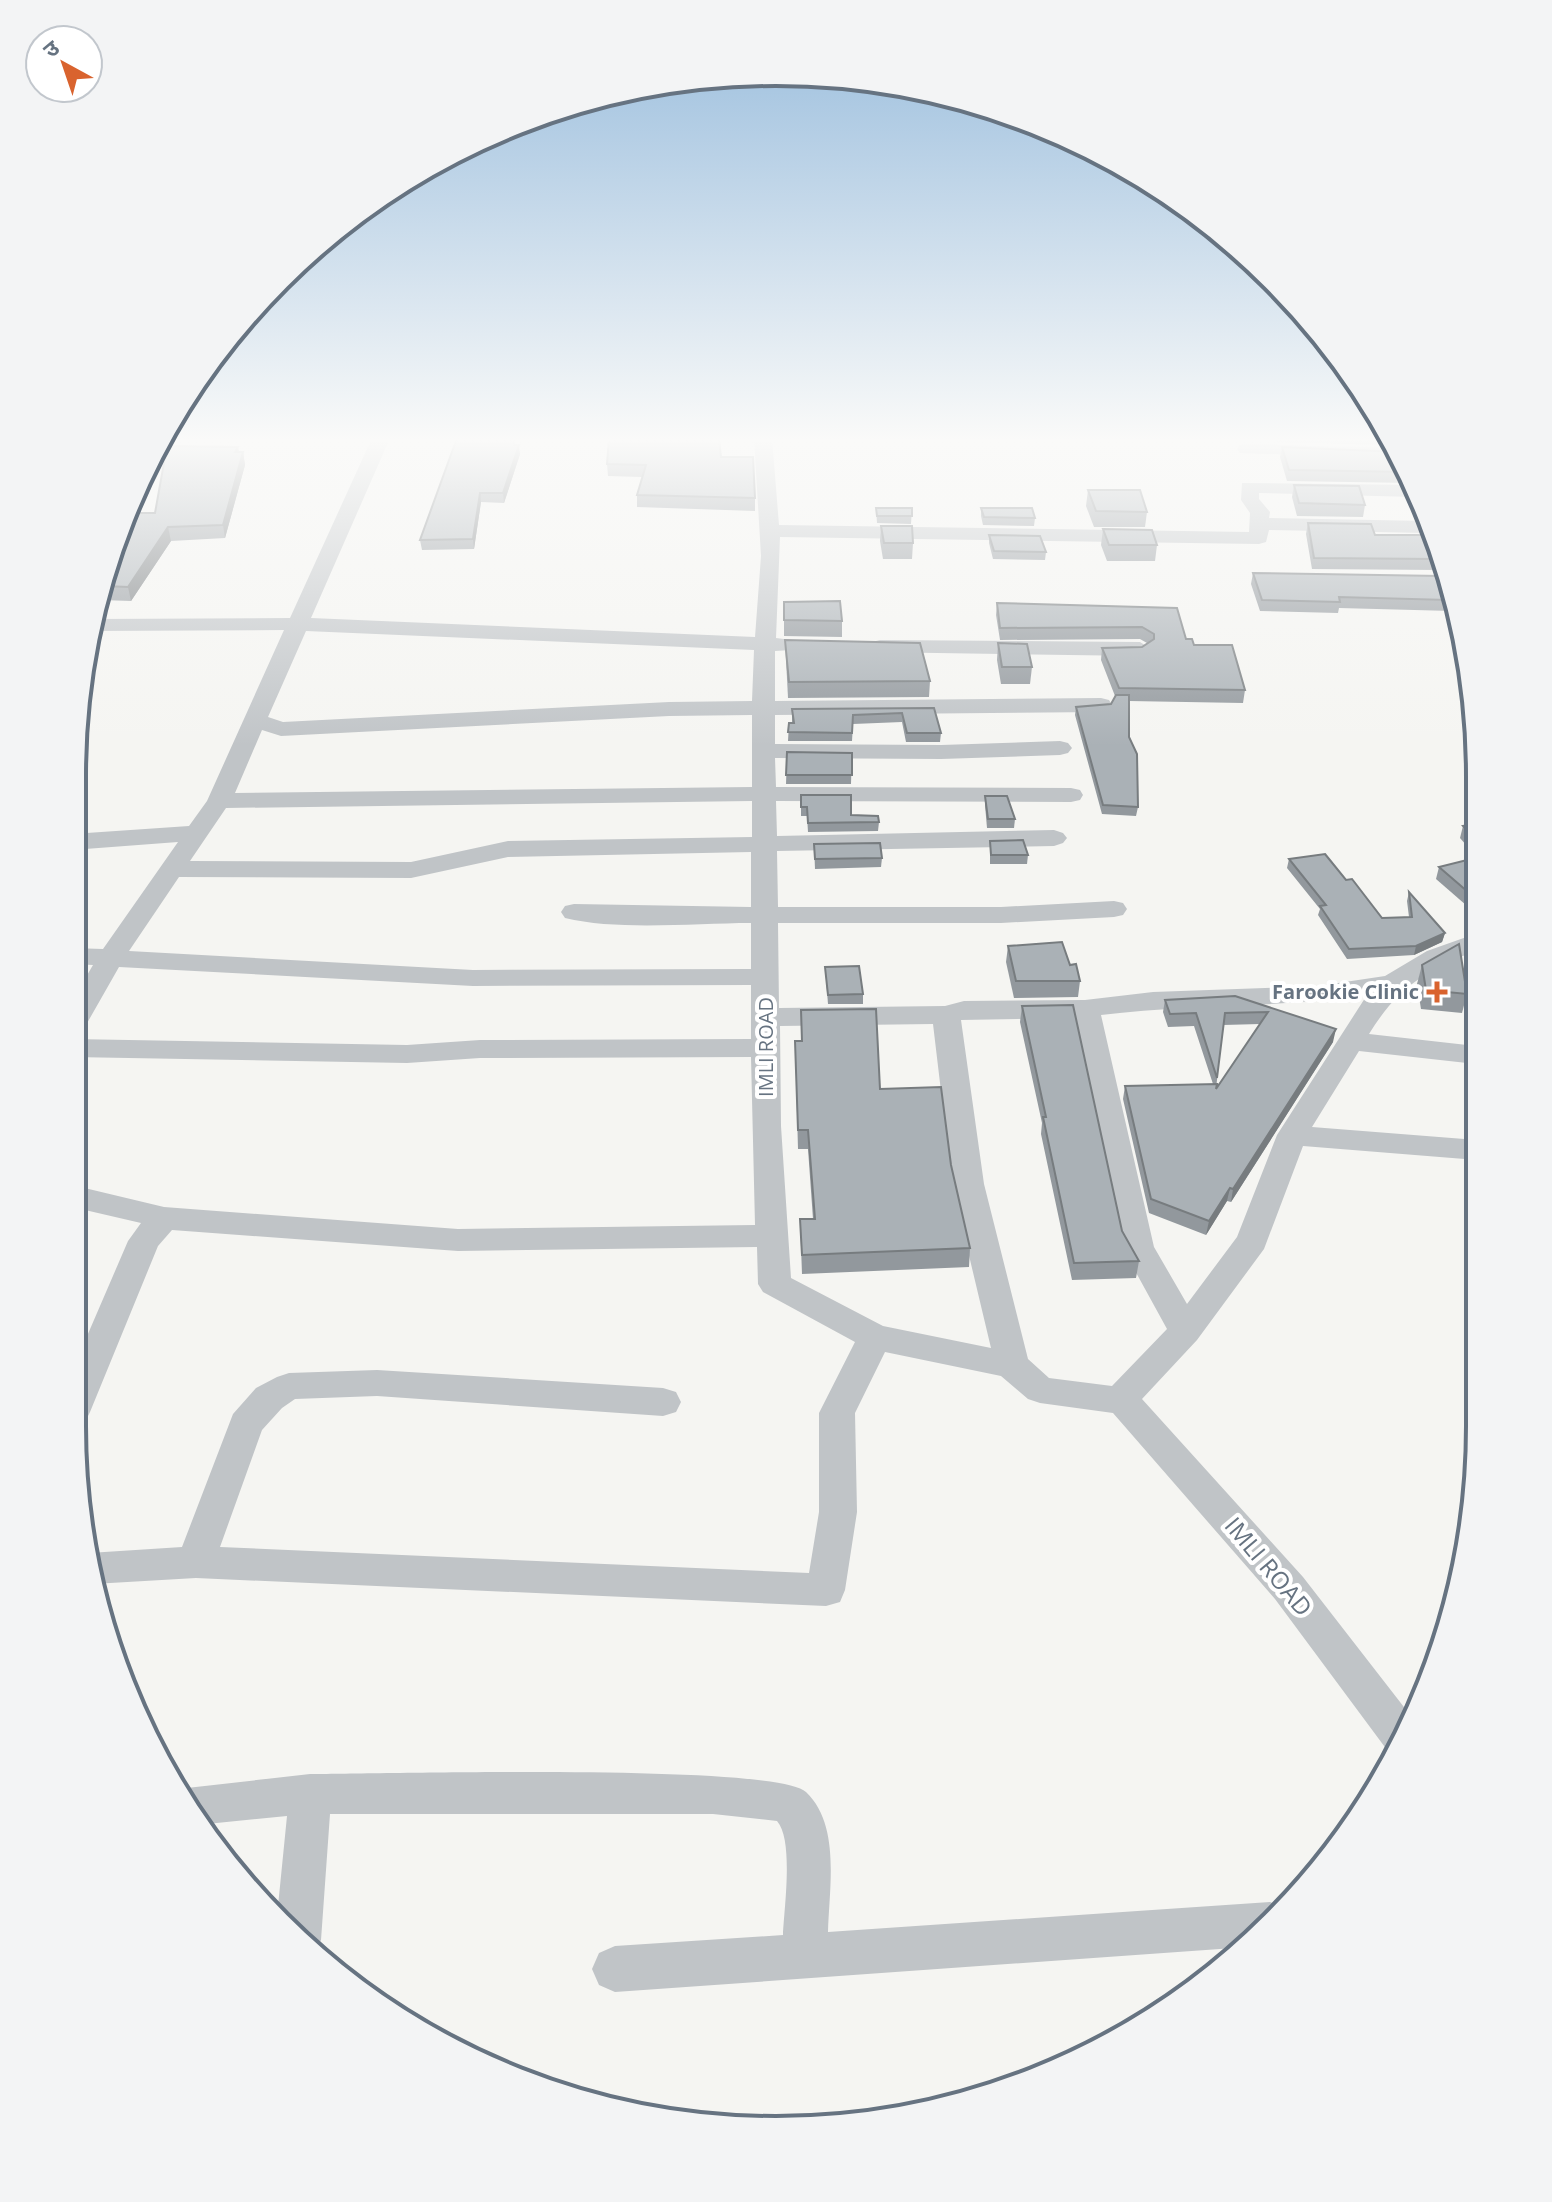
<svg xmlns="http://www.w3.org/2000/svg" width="1552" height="2202" font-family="'Open Sans','Noto Sans Devanagari',sans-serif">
  <rect width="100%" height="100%" fill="#f5f5f2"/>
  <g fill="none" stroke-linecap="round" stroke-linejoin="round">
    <!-- minor -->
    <g fill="#c0c4c7" fill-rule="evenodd">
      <path d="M 372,438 L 390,438 L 311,618 L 755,637 L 761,556 L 754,438 L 772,438 L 779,525 L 1249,532 L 1250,513 L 1241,500 L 1242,483 L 1414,485 L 1415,497 L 1259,493 L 1259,499 L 1270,512 L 1269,518 L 1425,521 L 1428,533 L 1269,530 L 1266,542 L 1259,544 L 780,537 L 776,638 L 792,640 L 795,645 L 792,650 L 775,651 L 775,701 L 1101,698 L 1109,700 L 1112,705 L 1109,710 L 1101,712 L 775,715 L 775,744 L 941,745 L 1060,741 L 1068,743 L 1072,748 L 1068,753 L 1060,755 L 941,759 L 775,758 L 776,787 L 1071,788 L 1080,790 L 1083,795 L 1080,800 L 1071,802 L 776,801 L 777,836 L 1054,830 L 1063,833 L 1067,838 L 1063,843 L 1054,846 L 777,851 L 778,907 L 1001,907 L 1114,901 L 1123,903 L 1127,909 L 1123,915 L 1114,917 L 1001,923 L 778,923 L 779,1008 L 945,1006 L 964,1001 L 1085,1000 L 1153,992 L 1318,986 L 1385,976 L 1427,951 L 1475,934 L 1475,951 C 1425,971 1398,987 1369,1034 L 1476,1046 L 1476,1064 L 1359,1051 L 1312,1127 L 1477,1140 L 1477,1160 L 1303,1146 L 1264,1249 L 1197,1340 L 1142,1399 L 1303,1577 L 1414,1720 L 1396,1756 L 1390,1754 L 1275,1599 L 1113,1413 L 1040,1403 L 1028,1399 L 1001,1376 L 885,1352 L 855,1413 L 857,1512 L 845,1590 L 840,1602 L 826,1606 L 196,1578 L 93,1584 L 89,1553 L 182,1547 L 233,1414 L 256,1388 L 277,1377 L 289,1373 L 377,1370 L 663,1388 L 676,1392 L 681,1402 L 676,1412 L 663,1416 L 377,1396 L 295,1399 L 282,1408 L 262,1430 L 220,1547 L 809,1573 L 819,1512 L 819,1413 L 855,1342 L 763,1292 L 758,1284 L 757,1247 L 458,1251 L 172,1230 L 158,1246 L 90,1412 L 85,1422 L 72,1426 L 72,1371 L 128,1241 L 141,1223 L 72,1207 L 72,1185 L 164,1207 L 458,1229 L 755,1225 L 751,1057 L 480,1058 L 407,1063 L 72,1057 L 72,1039 L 407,1045 L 480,1040 L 751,1039 L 751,985 L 473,986 L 119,967 L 82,1032 L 72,1035 L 72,1001 L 93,965 L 72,964 L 72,948 L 103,949 L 178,842 L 72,850 L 72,834 L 189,826 L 207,801 L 284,630 L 88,631 L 93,619 L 290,618 ZM 306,631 L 754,650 L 752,701 L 669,702 L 283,722 L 268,717 ZM 752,715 L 752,787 L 235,793 L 262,730 L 281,736 L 669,716 ZM 752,801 L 752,837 L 508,841 L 411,862 L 190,861 L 226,808 ZM 751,852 L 751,907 L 574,904 L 565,906 L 561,912 L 565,918 C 618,931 695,923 751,923 L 751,969 L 473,970 L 129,951 L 179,877 L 411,878 L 508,857 ZM 1367,995 L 1277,1135 L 1237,1237 L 1187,1304 L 1154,1247 L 1101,1015 C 1189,1004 1279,1008 1367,995 ZM 1073,1018 L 1122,1247 L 1167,1329 L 1112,1386 L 1049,1378 L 1028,1359 L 984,1184 L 961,1020 ZM 933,1024 L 952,1184 L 991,1348 L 883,1326 L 791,1278 L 781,1126 L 780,1026 Z"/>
      <path d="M 1246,444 L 1397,448 L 1403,459 L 1240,453 L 1237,449 L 1240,445 Z"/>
      <path d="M 880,640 L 1140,642 L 1151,649 L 1140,656 L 872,652 L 869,647 L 872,642 Z"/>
      <path d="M 310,1774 C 378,1774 775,1763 806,1792 C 841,1825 829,1889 828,1932 L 1270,1902 L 1284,1908 L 1248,1947 L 615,1992 L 599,1985 L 592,1969 L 599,1953 L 615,1946 L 783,1935 C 784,1909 794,1840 777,1821 L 713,1814 L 330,1814 L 321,1940 L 313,1956 L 277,1916 L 287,1816 L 197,1825 L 178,1789 Z"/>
    </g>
  </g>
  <!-- wall -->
  <g fill="#92989d" fill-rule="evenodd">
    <path d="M 1275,438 L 1390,438 L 1394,445 L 1276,442 Z"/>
    <path d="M 666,439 L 721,457 L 755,498 L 755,511 L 637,507 L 637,495 L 642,477 L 608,476 L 607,464 Z"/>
    <path d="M 517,445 L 520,454 L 504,503 L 481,502 L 474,549 L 422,550 L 420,540 Z"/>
    <path d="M 1282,447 L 1408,465 L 1413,483 L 1287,481 L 1280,457 Z"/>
    <path d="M 239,452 L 243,452 L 245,465 L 225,538 L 171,541 L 131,601 L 100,600 L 133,513 L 155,513 Z"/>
    <path d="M 1294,485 L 1365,505 L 1363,517 L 1297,516 L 1292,497 Z"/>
    <path d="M 1088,490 L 1147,512 L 1145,527 L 1094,527 L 1086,506 Z"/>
    <path d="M 876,508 L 912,508 L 911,524 L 877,523 Z"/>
    <path d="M 981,508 L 1035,518 L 1034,526 L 983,525 L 981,516 Z"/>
    <path d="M 1308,523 L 1375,535 L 1429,535 L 1439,570 L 1312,569 L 1306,534 Z"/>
    <path d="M 881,526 L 913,543 L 912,559 L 883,559 L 880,541 Z"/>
    <path d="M 1103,529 L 1157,545 L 1155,561 L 1107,561 L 1101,545 Z"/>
    <path d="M 989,535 L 1046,552 L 1045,560 L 993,559 L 989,543 Z"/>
    <path d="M 1253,573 L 1441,576 L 1452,611 L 1339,608 L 1338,613 L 1260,611 L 1251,584 Z"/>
    <path d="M 784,602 L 842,621 L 842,637 L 784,636 Z"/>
    <path d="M 997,603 L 1177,608 L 1186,639 L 1194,645 L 1245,690 L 1243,703 L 1129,701 L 1129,737 L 1138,807 L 1136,816 L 1102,814 L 1075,715 L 1076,707 L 1111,704 L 1115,696 L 1101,660 L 1102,648 L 1142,647 L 1147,643 L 1140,639 L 1000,640 L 996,615 Z"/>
    <path d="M 785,640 L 930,681 L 929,697 L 788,698 Z"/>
    <path d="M 998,643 L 1032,667 L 1030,684 L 1001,684 L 997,660 Z"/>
    <path d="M 1462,676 L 1474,684 L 1474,706 L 1459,687 Z"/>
    <path d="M 934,708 L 941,733 L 940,742 L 906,742 L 902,722 L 853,724 L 852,741 L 788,741 L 789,723 L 792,723 L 792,709 Z"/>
    <path d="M 787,752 L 852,753 L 851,784 L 786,784 Z"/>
    <path d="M 801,795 L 851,815 L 879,822 L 878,831 L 808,832 L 807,816 L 801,816 Z"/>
    <path d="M 985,796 L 1015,819 L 1014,828 L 987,828 L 985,805 Z"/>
    <path d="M 1475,824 L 1475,855 L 1460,838 L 1463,826 Z"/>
    <path d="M 990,841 L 1028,855 L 1027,864 L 990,864 Z"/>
    <path d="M 814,844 L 882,858 L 881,867 L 815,869 Z"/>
    <path d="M 1475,858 L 1475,912 L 1474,912 L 1436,879 L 1439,867 Z"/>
    <path d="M 1289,859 L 1346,880 L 1382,918 L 1409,917 L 1407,901 L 1409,892 L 1445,933 L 1442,942 L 1414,955 L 1347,959 L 1318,915 L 1320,909 L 1287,868 Z"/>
    <path d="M 1008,946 L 1070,965 L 1080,981 L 1078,997 L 1014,998 L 1006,962 Z"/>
    <path d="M 1422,965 L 1467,994 L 1462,1013 L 1421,1009 L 1417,984 Z"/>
    <path d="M 825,967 L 863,994 L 863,1004 L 828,1004 Z"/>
    <path d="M 1235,996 L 1333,1042 L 1231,1202 L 1227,1201 L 1206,1235 L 1149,1213 L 1123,1099 L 1125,1086 L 1213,1084 L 1194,1026 L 1168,1027 L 1163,1012 L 1165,1000 ZM 1260,1024 L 1216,1089 L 1223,1025 Z"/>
    <path d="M 1022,1006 L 1122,1231 L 1139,1261 L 1136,1278 L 1072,1280 L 1041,1134 L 1042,1123 L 1020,1022 Z"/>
    <path d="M 801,1010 L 880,1089 L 951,1165 L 970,1248 L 969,1267 L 802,1274 L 800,1219 L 813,1219 L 808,1149 L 798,1149 L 795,1041 L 802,1041 Z"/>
  </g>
  <!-- shaded-wall -->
  <g fill="#777c7f">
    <path d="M 519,445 L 520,454 L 504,503 L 503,493 Z"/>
    <path d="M 238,447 L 241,460 L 243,452 L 245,465 L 225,538 L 223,525 L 235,452 Z"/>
    <path d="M 480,493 L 481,502 L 474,549 L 473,539 Z"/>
    <path d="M 168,527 L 171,541 L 131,601 L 128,587 Z"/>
    <path d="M 1445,933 L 1442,942 L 1414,955 L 1416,946 Z"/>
    <path d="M 1336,1029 L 1333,1042 L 1231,1202 L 1233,1189 Z"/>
    <path d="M 1230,1188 L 1227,1201 L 1206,1235 L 1209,1221 Z"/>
  </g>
  <!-- building -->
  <g fill="#aab1b6" stroke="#777c7f" stroke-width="2">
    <path d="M 457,438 L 515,438 L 514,445 L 519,445 L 503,493 L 480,493 L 473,539 L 420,540 Z"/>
    <path d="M 609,438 L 719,438 L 721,457 L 753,457 L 755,498 L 637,495 L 646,465 L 607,464 Z"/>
    <path d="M 167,446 L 238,447 L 235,452 L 243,452 L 223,525 L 168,527 L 128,587 L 105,586 L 133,513 L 155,513 Z"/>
    <path d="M 1282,447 L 1399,452 L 1408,465 L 1410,472 L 1289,470 Z"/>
    <path d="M 1294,485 L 1359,486 L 1365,505 L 1299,503 Z"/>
    <path d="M 1088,490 L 1140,490 L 1147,512 L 1096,511 Z"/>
    <path d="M 876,508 L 912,508 L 912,516 L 877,516 Z"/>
    <path d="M 981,508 L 1032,508 L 1035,518 L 984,517 Z"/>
    <path d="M 1308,523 L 1371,524 L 1375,535 L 1429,535 L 1436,559 L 1314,558 Z"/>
    <path d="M 881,526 L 912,526 L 913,543 L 884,543 Z"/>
    <path d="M 1103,529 L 1152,530 L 1157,545 L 1109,545 Z"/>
    <path d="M 989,535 L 1040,536 L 1046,552 L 994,551 Z"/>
    <path d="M 1253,573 L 1441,576 L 1448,600 L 1339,597 L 1340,602 L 1262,600 Z"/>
    <path d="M 840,601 L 842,621 L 784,620 L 784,602 Z"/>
    <path d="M 997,603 L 1177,608 L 1186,639 L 1192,639 L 1194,645 L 1232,645 L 1245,690 L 1119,688 L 1102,648 L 1142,647 L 1154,639 L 1154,634 L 1142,627 L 1000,628 Z"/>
    <path d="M 785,640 L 920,643 L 930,681 L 789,682 Z"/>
    <path d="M 998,643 L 1027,644 L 1032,667 L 1002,667 Z"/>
    <path d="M 1462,676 L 1472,676 L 1474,684 L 1474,690 Z"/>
    <path d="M 1116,695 L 1129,695 L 1129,737 L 1137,754 L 1138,807 L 1103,805 L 1076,707 L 1111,704 Z"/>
    <path d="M 934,708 L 941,733 L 907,733 L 902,713 L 853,715 L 852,733 L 788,732 L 789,723 L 794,723 L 792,709 Z"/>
    <path d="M 787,752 L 852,753 L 852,775 L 786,775 Z"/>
    <path d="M 801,795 L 851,795 L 851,815 L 878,816 L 879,822 L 808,823 L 807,807 L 801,807 Z"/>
    <path d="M 985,796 L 1007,796 L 1015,819 L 988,819 Z"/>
    <path d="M 1475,824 L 1475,839 L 1463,826 Z"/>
    <path d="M 1023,840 L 1028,855 L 991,855 L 990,841 Z"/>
    <path d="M 880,843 L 882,858 L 815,859 L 814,844 Z"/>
    <path d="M 1325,854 L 1346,880 L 1352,879 L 1382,918 L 1412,917 L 1409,892 L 1445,933 L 1416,946 L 1349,949 L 1320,906 L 1326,905 L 1289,859 Z"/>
    <path d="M 1475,858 L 1475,898 L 1439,867 Z"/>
    <path d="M 1062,942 L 1070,965 L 1076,964 L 1080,981 L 1016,981 L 1008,946 Z"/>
    <path d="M 1459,944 L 1467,994 L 1426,990 L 1422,965 Z"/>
    <path d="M 859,966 L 863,994 L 828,995 L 825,967 Z"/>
    <path d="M 1235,996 L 1336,1029 L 1233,1189 L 1230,1188 L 1209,1221 L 1151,1199 L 1125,1086 L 1217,1084 L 1216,1089 L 1268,1012 L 1225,1013 L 1217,1078 L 1196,1013 L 1170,1014 L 1165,1000 Z"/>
    <path d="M 1073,1005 L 1122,1231 L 1139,1261 L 1074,1263 L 1043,1117 L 1046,1117 L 1022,1006 Z"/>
    <path d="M 876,1009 L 880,1089 L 941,1087 L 951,1165 L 970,1248 L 802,1255 L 800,1219 L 815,1219 L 808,1130 L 798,1130 L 795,1041 L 802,1041 L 801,1010 Z"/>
  </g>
  <!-- sky -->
  <linearGradient id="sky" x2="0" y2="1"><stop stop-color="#96bbdc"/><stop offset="0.59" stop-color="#fafaf9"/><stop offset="1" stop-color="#fafaf9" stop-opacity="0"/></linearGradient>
  <rect width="1552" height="746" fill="url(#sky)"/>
  <!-- markers -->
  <path fill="#d9632e" stroke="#fff" stroke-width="3" d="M1433 980h8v8h8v8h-8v8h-8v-8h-8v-8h8z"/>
  <g text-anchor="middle" stroke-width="8" stroke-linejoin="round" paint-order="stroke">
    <!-- poi labels -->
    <g font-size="20" font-weight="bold" fill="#667381" stroke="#fff" text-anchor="end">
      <text x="1419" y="999">Farookie Clinic</text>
    </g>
    <!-- street labels -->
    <g font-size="20" fill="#667381" stroke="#fff">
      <text transform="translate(766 1047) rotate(-90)" y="7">IMLI ROAD</text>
    </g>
    <!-- near-street labels -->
    <g font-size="24" fill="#667381" stroke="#fff">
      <text transform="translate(1268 1567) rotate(50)" y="8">IMLI ROAD</text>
    </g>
  </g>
  <!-- crop -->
  <path d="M0 0H1552V2202H0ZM776 86H776A690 690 0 0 1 1466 776V1426A690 690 0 0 1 776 2116H776A690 690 0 0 1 86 1426V776A690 690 0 0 1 776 86Z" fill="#f3f4f5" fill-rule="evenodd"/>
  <path fill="none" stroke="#667381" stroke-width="4" d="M776 86H776A690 690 0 0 1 1466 776V1426A690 690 0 0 1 776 2116H776A690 690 0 0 1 86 1426V776A690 690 0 0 1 776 86Z"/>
  <!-- north arrow -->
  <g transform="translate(64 64) rotate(320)"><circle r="38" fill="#ffffff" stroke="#c2c7cd" stroke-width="2"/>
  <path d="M0-6L14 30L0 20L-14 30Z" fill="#d9632e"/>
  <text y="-12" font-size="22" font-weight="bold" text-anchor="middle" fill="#667381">उ</text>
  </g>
</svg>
